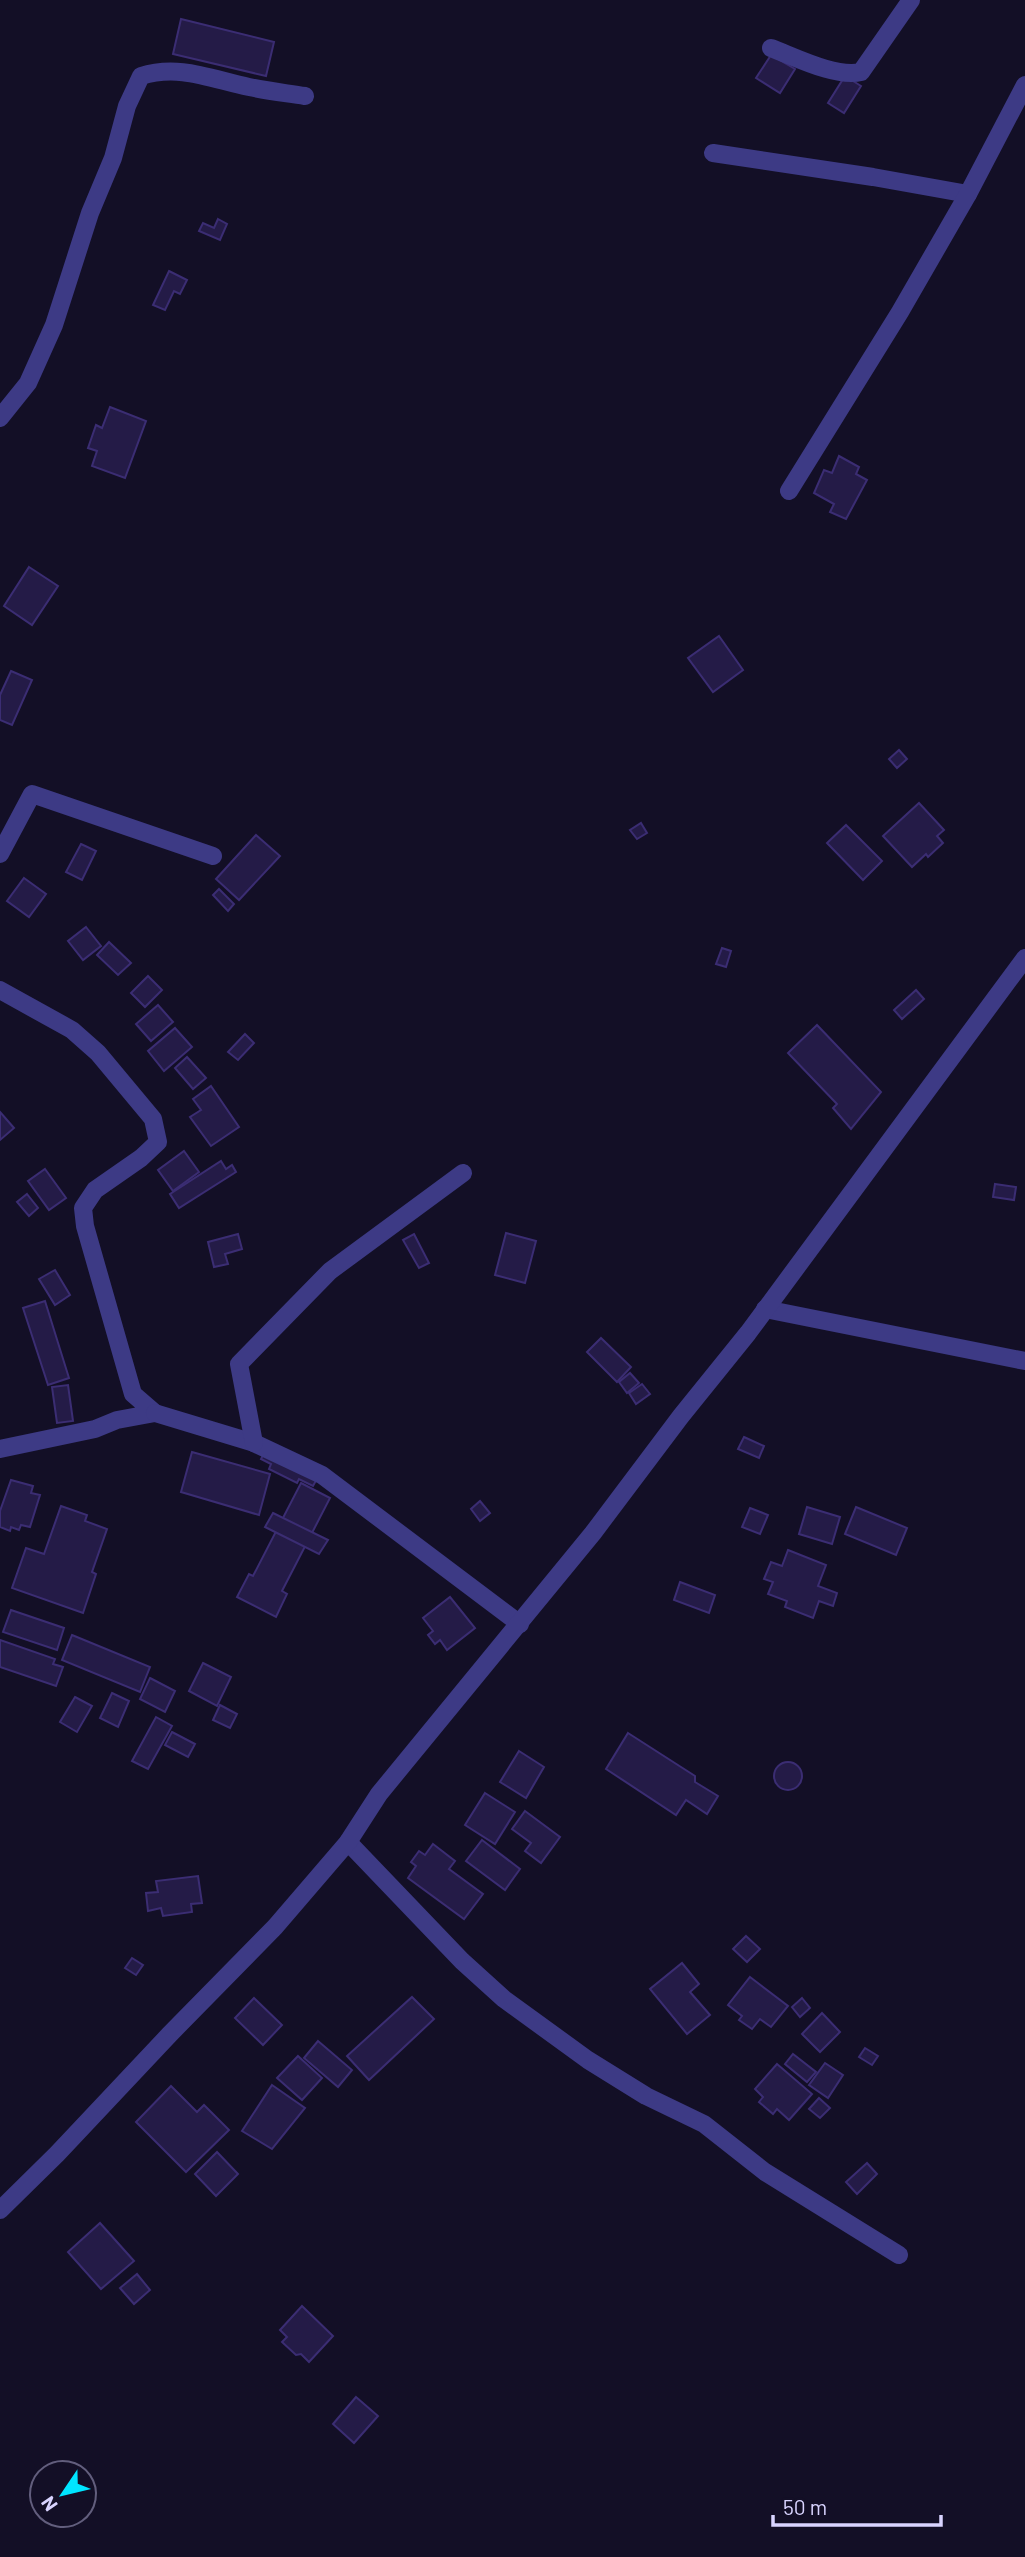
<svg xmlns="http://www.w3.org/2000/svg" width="1025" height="2557" font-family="Barlow,sans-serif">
  <rect width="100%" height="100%" fill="#130f26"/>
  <!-- building -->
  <g fill="#241b47" stroke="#3b2d73" stroke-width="2">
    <path d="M 181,19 L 274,42 L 266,76 L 173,54 Z"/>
    <path d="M 771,55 L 795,69 L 780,93 L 756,78 Z"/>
    <path d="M 845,76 L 861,86 L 844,113 L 828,103 Z"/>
    <path d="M 218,219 L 227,224 L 220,240 L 199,231 L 203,223 L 214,228 Z"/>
    <path d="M 169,271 L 187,280 L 180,294 L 174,291 L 165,310 L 153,305 Z"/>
    <path d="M 110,407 L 146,421 L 125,478 L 92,466 L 97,451 L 88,448 L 96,425 L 102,428 Z"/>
    <path d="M 839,456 L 859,467 L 856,474 L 867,480 L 846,519 L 830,512 L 834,504 L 814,493 L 824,470 L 832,473 Z"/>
    <path d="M 29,567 L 58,586 L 32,625 L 4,606 Z"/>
    <path d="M 719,636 L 743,670 L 713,692 L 688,658 Z"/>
    <path d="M 11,671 L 32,680 L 12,725 L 0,720 L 0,695 Z"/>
    <path d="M 899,750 L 907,759 L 897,768 L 889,759 Z"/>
    <path d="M 919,803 L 944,830 L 937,836 L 943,843 L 928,857 L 926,854 L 912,867 L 883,836 Z"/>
    <path d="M 641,823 L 647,833 L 637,839 L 630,830 Z"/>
    <path d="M 846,825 L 882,861 L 863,880 L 827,843 Z"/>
    <path d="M 256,835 L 280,856 L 239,900 L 216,879 Z"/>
    <path d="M 81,844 L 96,851 L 82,880 L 66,872 Z"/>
    <path d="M 24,878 L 46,894 L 29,917 L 7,901 Z"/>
    <path d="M 219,889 L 234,904 L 228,911 L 213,895 Z"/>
    <path d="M 86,927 L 101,946 L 83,960 L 68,941 Z"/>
    <path d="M 109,942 L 131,963 L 118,975 L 97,955 Z"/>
    <path d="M 722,948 L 731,951 L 726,967 L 716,964 Z"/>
    <path d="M 148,976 L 162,990 L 145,1007 L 131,993 Z"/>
    <path d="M 916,990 L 924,999 L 902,1019 L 894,1010 Z"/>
    <path d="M 158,1005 L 173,1022 L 151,1041 L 136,1024 Z"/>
    <path d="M 817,1025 L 881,1092 L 851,1129 L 833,1108 L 837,1104 L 788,1053 Z"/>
    <path d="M 175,1028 L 192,1047 L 164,1071 L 148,1051 Z"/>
    <path d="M 245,1034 L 254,1043 L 238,1060 L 228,1052 Z"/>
    <path d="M 187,1057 L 206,1078 L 193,1089 L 175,1068 Z"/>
    <path d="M 211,1086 L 239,1127 L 211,1146 L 190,1117 L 201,1110 L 193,1099 Z"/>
    <path d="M 0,1112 L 14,1128 L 0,1140 Z"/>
    <path d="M 184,1151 L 199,1172 L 173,1191 L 158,1170 Z"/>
    <path d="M 221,1161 L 226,1169 L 232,1165 L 236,1172 L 179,1208 L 170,1194 Z"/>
    <path d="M 45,1169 L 66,1198 L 49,1210 L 28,1181 Z"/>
    <path d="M 995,1184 L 1016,1187 L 1014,1200 L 993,1197 Z"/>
    <path d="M 27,1194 L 38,1208 L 29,1216 L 17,1202 Z"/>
    <path d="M 506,1233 L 536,1241 L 525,1283 L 495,1275 Z"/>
    <path d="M 238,1234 L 242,1249 L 225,1254 L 228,1264 L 214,1267 L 208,1242 Z"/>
    <path d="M 414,1234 L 429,1263 L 419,1268 L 403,1240 Z"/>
    <path d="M 55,1270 L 70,1295 L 55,1305 L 39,1279 Z"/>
    <path d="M 45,1301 L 69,1378 L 48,1385 L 23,1308 Z"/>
    <path d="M 601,1338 L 631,1367 L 617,1382 L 587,1352 Z"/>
    <path d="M 630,1373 L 639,1383 L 627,1393 L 619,1382 Z"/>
    <path d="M 642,1384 L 650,1394 L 636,1404 L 629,1393 Z"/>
    <path d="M 68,1385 L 73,1421 L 57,1423 L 52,1387 Z"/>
    <path d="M 744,1437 L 764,1446 L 759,1458 L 738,1449 Z"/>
    <path d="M 265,1451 L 318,1477 L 313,1486 L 299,1479 L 297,1483 L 269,1469 L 271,1464 L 261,1459 Z"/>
    <path d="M 192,1452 L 270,1474 L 259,1515 L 181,1492 Z"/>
    <path d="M 11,1480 L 33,1486 L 31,1493 L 40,1495 L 30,1527 L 21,1525 L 19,1530 L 11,1527 L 10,1531 L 0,1527 L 0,1511 Z"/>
    <path d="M 301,1483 L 330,1498 L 282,1591 L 287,1594 L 276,1617 L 237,1597 L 249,1574 L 253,1576 Z"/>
    <path d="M 480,1501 L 490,1513 L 480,1521 L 471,1509 Z"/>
    <path d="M 61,1506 L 87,1515 L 85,1521 L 107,1529 L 92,1572 L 96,1574 L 83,1613 L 12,1588 L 26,1548 L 44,1554 Z"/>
    <path d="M 807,1507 L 840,1517 L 832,1544 L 799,1534 Z"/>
    <path d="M 856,1507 L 907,1528 L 896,1555 L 845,1534 Z"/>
    <path d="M 750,1508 L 768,1515 L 760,1534 L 742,1527 Z"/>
    <path d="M 273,1513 L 328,1540 L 319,1554 L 265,1527 Z"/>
    <path d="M 788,1550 L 826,1565 L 818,1586 L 837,1593 L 833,1606 L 819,1601 L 813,1618 L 785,1607 L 787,1601 L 768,1594 L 773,1582 L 764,1579 L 771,1562 L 782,1566 Z"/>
    <path d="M 680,1582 L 715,1595 L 709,1613 L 674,1600 Z"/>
    <path d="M 450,1597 L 475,1628 L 447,1650 L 440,1640 L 435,1644 L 428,1635 L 433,1631 L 423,1618 Z"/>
    <path d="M 11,1610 L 64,1628 L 57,1650 L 3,1632 Z"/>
    <path d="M 72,1635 L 150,1667 L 140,1692 L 62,1660 Z"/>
    <path d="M 0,1640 L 55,1659 L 53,1664 L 63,1667 L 56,1686 L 0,1667 Z"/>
    <path d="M 203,1663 L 231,1677 L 217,1706 L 189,1691 Z"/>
    <path d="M 150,1678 L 175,1691 L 165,1712 L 140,1699 Z"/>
    <path d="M 112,1693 L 129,1701 L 118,1727 L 100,1718 Z"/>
    <path d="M 75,1697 L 92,1706 L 77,1732 L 60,1722 Z"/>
    <path d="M 220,1705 L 237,1714 L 230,1728 L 213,1720 Z"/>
    <path d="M 156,1717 L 172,1726 L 148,1769 L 132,1761 Z"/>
    <path d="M 172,1732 L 195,1744 L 188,1757 L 165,1745 Z"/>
    <path d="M 628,1733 L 695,1776 L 695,1782 L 718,1796 L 707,1814 L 686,1800 L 676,1815 L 606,1769 Z"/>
    <path d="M 519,1751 L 544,1767 L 526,1798 L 500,1782 Z"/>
    <circle cx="788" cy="1776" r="14"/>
    <path d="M 485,1793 L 515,1812 L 495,1844 L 465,1825 Z"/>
    <path d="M 525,1811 L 560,1837 L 541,1863 L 525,1851 L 531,1843 L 512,1829 Z"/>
    <path d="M 482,1840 L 520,1869 L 505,1890 L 466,1861 Z"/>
    <path d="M 433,1844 L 455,1861 L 449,1869 L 483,1894 L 464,1919 L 408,1878 L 416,1866 L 411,1862 L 419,1851 L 425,1855 Z"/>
    <path d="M 198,1876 L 202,1903 L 191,1904 L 192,1912 L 163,1916 L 161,1908 L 148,1911 L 146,1893 L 158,1892 L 156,1881 Z"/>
    <path d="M 746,1936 L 760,1949 L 747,1962 L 733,1949 Z"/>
    <path d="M 132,1958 L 143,1965 L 136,1975 L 125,1968 Z"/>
    <path d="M 682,1963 L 699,1984 L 690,1992 L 710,2015 L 687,2034 L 650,1989 Z"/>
    <path d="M 750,1977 L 788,2006 L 771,2027 L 760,2019 L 752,2029 L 739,2020 L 742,2016 L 728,2005 Z"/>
    <path d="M 412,1997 L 434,2019 L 369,2080 L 347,2056 Z"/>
    <path d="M 254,1998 L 282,2025 L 263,2045 L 235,2018 Z"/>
    <path d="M 802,1998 L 810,2008 L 800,2017 L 792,2007 Z"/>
    <path d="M 822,2013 L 840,2032 L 820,2052 L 802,2034 Z"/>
    <path d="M 318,2041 L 352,2070 L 338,2087 L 304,2058 Z"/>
    <path d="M 865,2048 L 878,2056 L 872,2065 L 859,2057 Z"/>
    <path d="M 793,2054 L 816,2072 L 807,2082 L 785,2064 Z"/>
    <path d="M 298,2056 L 322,2078 L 302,2100 L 277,2078 Z"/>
    <path d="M 825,2063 L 843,2075 L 828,2098 L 809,2085 Z"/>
    <path d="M 777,2064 L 812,2094 L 789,2120 L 777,2109 L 773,2114 L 759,2102 L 763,2097 L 755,2089 Z"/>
    <path d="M 272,2085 L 305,2108 L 272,2149 L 242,2131 Z"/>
    <path d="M 171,2086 L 197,2112 L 204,2105 L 229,2130 L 186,2172 L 136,2122 Z"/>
    <path d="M 819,2098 L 830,2108 L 820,2118 L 809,2109 Z"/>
    <path d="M 217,2152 L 238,2174 L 216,2196 L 195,2174 Z"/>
    <path d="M 867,2163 L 877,2174 L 857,2194 L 846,2182 Z"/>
    <path d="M 100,2223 L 134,2261 L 101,2289 L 68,2252 Z"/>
    <path d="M 137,2274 L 150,2290 L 134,2304 L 120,2288 Z"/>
    <path d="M 302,2306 L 333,2336 L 309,2362 L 301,2354 L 296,2355 L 282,2342 L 287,2337 L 280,2330 Z"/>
    <path d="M 356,2397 L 378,2416 L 354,2443 L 333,2424 Z"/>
  </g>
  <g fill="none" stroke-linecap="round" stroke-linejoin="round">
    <!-- minor -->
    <g stroke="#3d3a85" stroke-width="18">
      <path d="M 771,48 C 795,57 836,78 861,72 L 911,0"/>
      <path d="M 713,153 L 873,177 L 968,194"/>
      <path d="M 0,418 L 28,383 L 54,325 L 90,213 L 113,158 L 127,106 L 141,76 C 179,64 211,79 249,87 C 267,91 286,93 305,96"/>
      <path d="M 789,491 L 900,312 L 968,194 L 1025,85"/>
      <path d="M 0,854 L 32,794 L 213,856"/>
      <path d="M 0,990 L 72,1030 L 98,1053 L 153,1119 L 158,1142 L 141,1158 L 95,1190 L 83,1208 L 85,1226 L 133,1394 L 155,1413 L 117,1420 L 95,1429 L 0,1449"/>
      <path d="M 765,1309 L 1025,1361"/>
      <path d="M 155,1413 L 254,1443 L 322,1475 L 520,1624"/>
      <path d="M 254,1443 L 239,1364 L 330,1271 L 463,1173"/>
      <path d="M 348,1842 L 462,1961 L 504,1999 L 588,2060 L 646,2096 L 704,2124 L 765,2172 L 899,2255"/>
      <path d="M 0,2210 L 57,2154 L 169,2035 L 275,1927 L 348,1842 L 379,1794 L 593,1533 L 681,1416 L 748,1333 L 1025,958"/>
    </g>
  </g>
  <!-- north arrow -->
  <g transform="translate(63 2494) rotate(235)"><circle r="33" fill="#130f26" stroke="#625e7d" stroke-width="2"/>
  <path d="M0-5L12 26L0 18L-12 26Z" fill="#00e5ff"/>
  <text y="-10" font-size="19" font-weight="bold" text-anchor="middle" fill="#d9d4ff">N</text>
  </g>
  <!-- scale -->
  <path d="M773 2515v10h168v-10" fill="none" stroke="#d9d4ff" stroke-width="3.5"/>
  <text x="783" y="2515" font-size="21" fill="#d9d4ff" stroke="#130f26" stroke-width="5" paint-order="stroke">50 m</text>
</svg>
